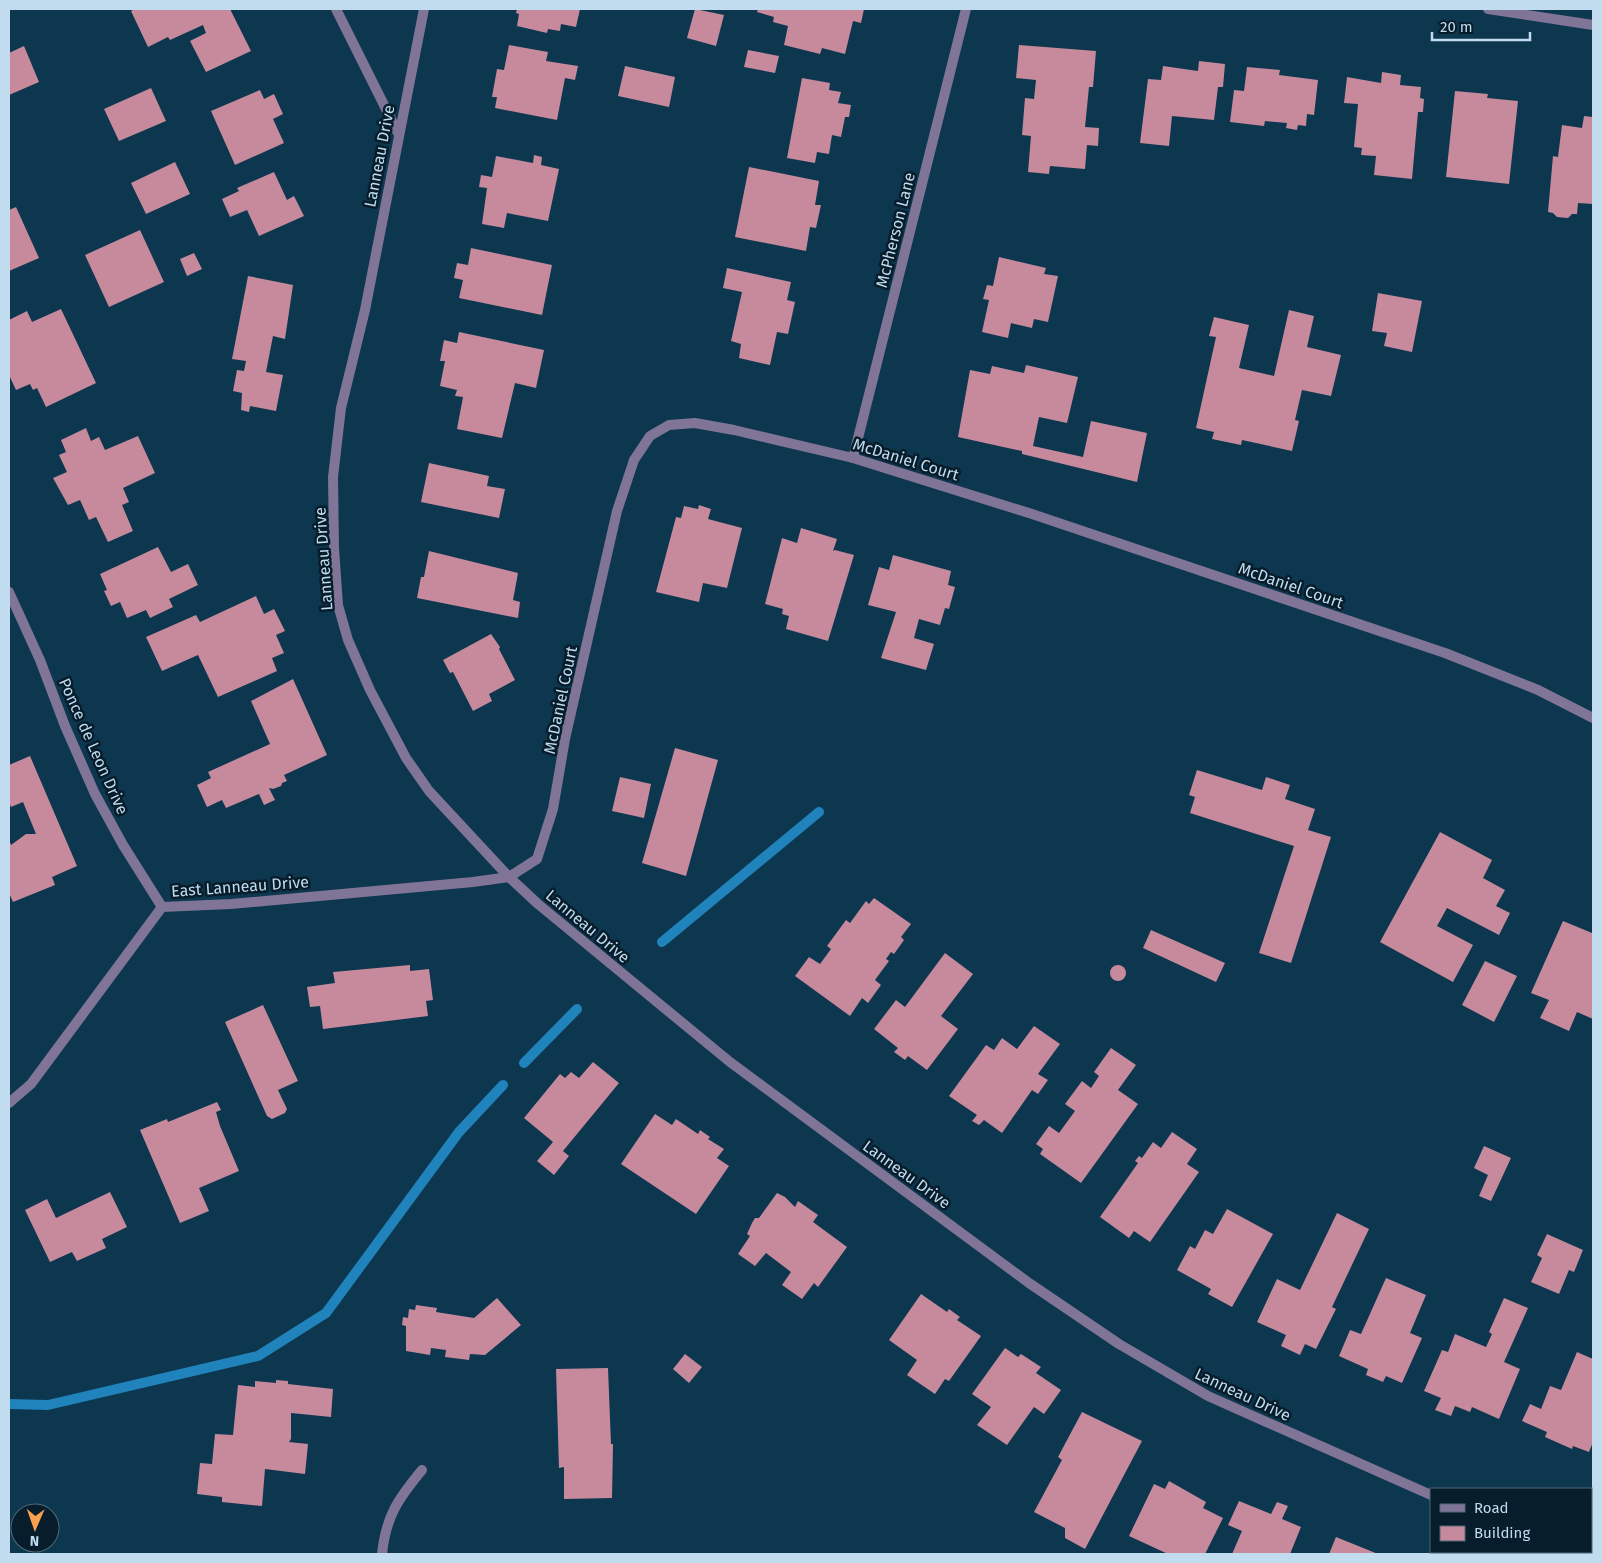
<svg xmlns="http://www.w3.org/2000/svg" width="1602" height="1563" font-family="'Fira Sans',sans-serif">
  <rect width="100%" height="100%" fill="#0d364f"/>
  <g fill="none" stroke-linecap="round" stroke-linejoin="round">
    <!-- stream -->
    <g stroke="#2083bb" stroke-width="10">
      <path d="M 662,942 L 819,812"/>
      <path d="M 524,1063 L 577,1009"/>
      <path d="M 9,1404 L 48,1405 L 258,1356 L 326,1313 L 459,1132 L 503,1085"/>
    </g>
  </g>
  <!-- building -->
  <g fill="#c78a9c">
    <path d="M 135,9 L 230,9 L 251,51 L 206,72 L 190,41 L 206,33 L 203,25 L 170,40 L 168,37 L 148,47 L 131,11 Z"/>
    <path d="M 517,9 L 580,9 L 576,27 L 561,24 L 560,31 L 548,29 L 547,33 L 517,26 L 519,14 L 516,13 Z"/>
    <path d="M 695,9 L 724,15 L 716,46 L 687,38 Z"/>
    <path d="M 758,9 L 864,9 L 861,23 L 853,21 L 845,54 L 822,48 L 820,54 L 784,45 L 788,26 L 773,22 L 774,17 L 757,12 Z"/>
    <path d="M 509,45 L 548,52 L 546,61 L 578,66 L 575,80 L 565,78 L 557,120 L 495,108 L 497,97 L 492,97 L 497,69 L 504,70 Z"/>
    <path d="M 1019,45 L 1096,51 L 1093,87 L 1089,87 L 1085,127 L 1099,128 L 1098,146 L 1087,145 L 1085,169 L 1050,166 L 1049,174 L 1028,172 L 1031,136 L 1022,135 L 1025,98 L 1034,99 L 1036,80 L 1016,78 Z"/>
    <path d="M 24,46 L 39,82 L 9,95 L 9,53 Z"/>
    <path d="M 748,50 L 779,56 L 775,73 L 744,67 Z"/>
    <path d="M 1199,61 L 1225,64 L 1223,87 L 1218,87 L 1214,120 L 1172,116 L 1169,146 L 1140,143 L 1148,79 L 1161,80 L 1163,66 L 1198,71 Z"/>
    <path d="M 625,66 L 675,77 L 669,107 L 618,96 Z"/>
    <path d="M 1247,67 L 1280,70 L 1279,75 L 1318,80 L 1314,115 L 1307,114 L 1306,126 L 1298,125 L 1297,130 L 1286,128 L 1287,123 L 1265,121 L 1264,126 L 1230,122 L 1234,90 L 1244,91 Z"/>
    <path d="M 1382,72 L 1401,75 L 1400,85 L 1421,87 L 1420,98 L 1424,99 L 1423,112 L 1418,112 L 1412,179 L 1374,175 L 1376,156 L 1361,155 L 1362,148 L 1354,147 L 1358,104 L 1344,103 L 1347,77 L 1381,83 Z"/>
    <path d="M 802,78 L 830,83 L 829,90 L 841,92 L 838,103 L 851,105 L 849,117 L 845,117 L 841,137 L 832,135 L 829,154 L 817,152 L 815,163 L 787,158 Z"/>
    <path d="M 151,88 L 166,121 L 119,141 L 104,109 Z"/>
    <path d="M 260,90 L 264,99 L 274,94 L 283,114 L 273,119 L 284,143 L 235,165 L 211,111 Z"/>
    <path d="M 1455,91 L 1488,94 L 1487,98 L 1518,101 L 1509,184 L 1446,177 Z"/>
    <path d="M 1584,116 L 1593,117 L 1593,204 L 1578,203 L 1577,214 L 1572,214 L 1568,218 L 1557,217 L 1553,213 L 1548,212 L 1553,156 L 1558,157 L 1562,125 L 1582,128 Z"/>
    <path d="M 534,155 L 542,157 L 541,165 L 559,169 L 548,221 L 507,213 L 504,228 L 482,224 L 487,188 L 479,187 L 481,175 L 492,177 L 496,156 L 533,163 Z"/>
    <path d="M 175,162 L 190,194 L 146,214 L 131,183 Z"/>
    <path d="M 749,167 L 819,181 L 815,205 L 821,205 L 816,228 L 810,227 L 806,251 L 735,237 Z"/>
    <path d="M 274,172 L 287,200 L 294,196 L 304,216 L 259,236 L 247,210 L 230,217 L 222,199 L 239,191 L 237,188 Z"/>
    <path d="M 16,207 L 39,258 L 9,271 L 9,210 Z"/>
    <path d="M 140,230 L 164,282 L 109,307 L 85,255 Z"/>
    <path d="M 471,248 L 552,265 L 542,315 L 459,298 L 463,280 L 454,278 L 457,263 L 468,265 Z"/>
    <path d="M 194,253 L 202,269 L 187,276 L 180,259 Z"/>
    <path d="M 999,257 L 1046,268 L 1044,274 L 1058,276 L 1048,322 L 1034,319 L 1032,328 L 1011,323 L 1008,338 L 982,332 L 989,300 L 983,299 L 987,285 L 993,286 Z"/>
    <path d="M 727,268 L 791,282 L 787,300 L 795,302 L 788,334 L 777,332 L 770,365 L 739,358 L 741,344 L 731,341 L 742,292 L 723,288 Z"/>
    <path d="M 248,276 L 293,285 L 285,339 L 273,336 L 266,372 L 283,375 L 276,411 L 250,406 L 249,412 L 241,410 L 242,393 L 233,391 L 237,370 L 244,371 L 246,361 L 232,359 Z"/>
    <path d="M 1378,293 L 1422,301 L 1412,352 L 1384,346 L 1387,333 L 1372,331 Z"/>
    <path d="M 61,309 L 96,383 L 46,407 L 37,388 L 33,390 L 30,384 L 16,390 L 9,375 L 9,320 L 27,311 L 32,322 Z"/>
    <path d="M 1289,310 L 1314,316 L 1307,347 L 1341,355 L 1331,396 L 1302,390 L 1295,420 L 1299,421 L 1292,451 L 1242,440 L 1241,445 L 1212,439 L 1214,432 L 1196,428 L 1216,337 L 1209,336 L 1214,317 L 1249,325 L 1239,368 L 1274,376 Z"/>
    <path d="M 459,332 L 544,350 L 536,388 L 515,383 L 502,438 L 457,429 L 463,397 L 455,396 L 457,390 L 440,386 L 445,361 L 440,361 L 444,340 L 457,343 Z"/>
    <path d="M 1026,365 L 1078,377 L 1067,423 L 1039,417 L 1033,446 L 1083,457 L 1091,421 L 1147,433 L 1137,482 L 1022,454 L 1022,451 L 958,437 L 970,370 L 990,374 L 992,366 L 1024,373 Z"/>
    <path d="M 86,428 L 91,441 L 99,437 L 105,450 L 138,436 L 155,473 L 123,488 L 129,502 L 122,505 L 133,531 L 108,542 L 96,517 L 89,520 L 80,500 L 68,505 L 53,478 L 67,472 L 59,455 L 66,452 L 61,440 Z"/>
    <path d="M 429,463 L 489,476 L 487,486 L 505,489 L 499,518 L 421,502 Z"/>
    <path d="M 699,505 L 711,509 L 708,519 L 742,528 L 727,588 L 703,583 L 699,602 L 656,592 L 676,517 L 681,518 L 684,506 L 698,509 Z"/>
    <path d="M 801,528 L 837,539 L 833,551 L 835,550 L 854,555 L 828,641 L 786,629 L 789,616 L 782,614 L 783,609 L 765,604 L 782,538 L 797,543 Z"/>
    <path d="M 158,547 L 171,572 L 188,564 L 198,585 L 169,599 L 173,607 L 150,618 L 146,610 L 127,618 L 120,602 L 111,606 L 104,591 L 107,590 L 100,574 Z"/>
    <path d="M 429,551 L 518,573 L 513,600 L 520,602 L 518,618 L 417,598 L 421,577 L 424,577 Z"/>
    <path d="M 893,555 L 951,571 L 948,585 L 955,587 L 949,609 L 945,608 L 940,625 L 919,619 L 914,638 L 934,644 L 926,670 L 881,658 L 896,612 L 868,605 L 879,567 L 889,570 Z"/>
    <path d="M 256,596 L 264,614 L 274,609 L 285,631 L 276,635 L 284,653 L 272,658 L 277,671 L 218,697 L 198,655 L 162,671 L 146,637 L 196,615 L 200,622 Z"/>
    <path d="M 491,634 L 500,647 L 499,649 L 515,680 L 489,694 L 492,701 L 473,711 L 453,672 L 450,673 L 443,660 Z"/>
    <path d="M 293,679 L 327,755 L 284,775 L 287,781 L 282,783 L 281,786 L 273,789 L 269,788 L 275,800 L 264,805 L 259,794 L 226,808 L 222,800 L 207,807 L 197,785 L 211,778 L 208,772 L 270,744 L 251,701 Z"/>
    <path d="M 675,748 L 718,760 L 686,876 L 642,863 Z"/>
    <path d="M 30,756 L 77,866 L 52,877 L 55,885 L 13,902 L 9,893 L 9,839 L 11,845 L 26,834 L 36,834 L 23,802 L 11,807 L 9,802 L 9,765 Z"/>
    <path d="M 1197,770 L 1262,790 L 1266,777 L 1290,785 L 1285,799 L 1315,809 L 1308,830 L 1331,837 L 1291,963 L 1259,953 L 1294,846 L 1190,813 L 1195,797 L 1189,795 Z"/>
    <path d="M 620,777 L 651,784 L 644,818 L 612,811 Z"/>
    <path d="M 1440,832 L 1492,860 L 1483,878 L 1505,890 L 1496,906 L 1510,913 L 1499,935 L 1447,908 L 1437,926 L 1473,945 L 1453,982 L 1380,942 Z"/>
    <path d="M 874,898 L 911,924 L 901,937 L 904,940 L 894,954 L 891,952 L 886,959 L 889,961 L 875,980 L 881,985 L 868,1003 L 862,998 L 850,1016 L 795,976 L 809,957 L 820,964 L 831,949 L 827,946 L 846,920 L 850,923 L 866,901 L 869,904 Z"/>
    <path d="M 1563,921 L 1592,933 L 1593,930 L 1593,1019 L 1577,1012 L 1569,1031 L 1540,1018 L 1549,1000 L 1531,993 Z"/>
    <path d="M 1151,930 L 1225,963 L 1216,982 L 1143,948 Z"/>
    <path d="M 945,953 L 973,974 L 941,1016 L 958,1029 L 927,1070 L 908,1056 L 905,1060 L 894,1052 L 898,1048 L 874,1029 L 896,1000 L 905,1007 Z"/>
    <path d="M 1485,961 L 1517,976 L 1494,1022 L 1462,1005 Z"/>
    <path d="M 410,965 L 410,971 L 429,969 L 433,1000 L 426,1001 L 428,1016 L 323,1029 L 320,1006 L 310,1007 L 307,987 L 335,983 L 333,972 Z"/>
    <circle cx="1118" cy="973" r="8"/>
    <path d="M 263,1005 L 298,1081 L 278,1090 L 287,1109 L 285,1113 L 272,1119 L 267,1116 L 225,1022 Z"/>
    <path d="M 1034,1026 L 1060,1044 L 1038,1074 L 1048,1080 L 1038,1094 L 1032,1090 L 1002,1133 L 984,1120 L 979,1125 L 972,1121 L 977,1115 L 949,1096 L 986,1045 L 994,1050 L 1002,1038 L 1017,1049 Z"/>
    <path d="M 1111,1048 L 1136,1065 L 1118,1090 L 1138,1104 L 1081,1183 L 1040,1154 L 1043,1149 L 1036,1144 L 1049,1126 L 1059,1133 L 1075,1111 L 1065,1104 L 1082,1081 L 1091,1088 L 1099,1076 L 1094,1072 Z"/>
    <path d="M 593,1062 L 619,1083 L 563,1151 L 569,1156 L 554,1175 L 537,1161 L 553,1142 L 524,1118 L 560,1074 L 565,1078 L 571,1072 L 579,1078 Z"/>
    <path d="M 217,1102 L 221,1110 L 216,1112 L 220,1126 L 239,1171 L 199,1188 L 209,1211 L 180,1223 L 140,1130 L 167,1119 L 168,1122 Z"/>
    <path d="M 655,1114 L 672,1125 L 676,1119 L 698,1134 L 700,1130 L 710,1137 L 708,1139 L 724,1149 L 717,1158 L 729,1166 L 696,1214 L 621,1164 Z"/>
    <path d="M 1172,1132 L 1197,1149 L 1187,1164 L 1199,1172 L 1150,1242 L 1134,1231 L 1129,1238 L 1100,1217 L 1138,1163 L 1135,1161 L 1139,1156 L 1142,1158 L 1153,1142 L 1161,1148 Z"/>
    <path d="M 1484,1146 L 1511,1158 L 1491,1201 L 1479,1196 L 1488,1175 L 1474,1168 Z"/>
    <path d="M 110,1192 L 127,1227 L 102,1239 L 106,1248 L 77,1261 L 72,1252 L 50,1262 L 25,1210 L 47,1199 L 56,1218 Z"/>
    <path d="M 777,1193 L 785,1197 L 795,1207 L 798,1201 L 818,1215 L 813,1222 L 847,1247 L 818,1287 L 814,1283 L 802,1299 L 782,1285 L 791,1272 L 766,1253 L 755,1266 L 738,1254 L 750,1236 L 747,1234 L 752,1223 L 755,1218 L 759,1218 Z"/>
    <path d="M 1227,1209 L 1273,1234 L 1232,1307 L 1208,1294 L 1211,1289 L 1177,1270 L 1190,1246 L 1195,1249 L 1205,1230 L 1213,1234 Z"/>
    <path d="M 1337,1213 L 1369,1229 L 1332,1307 L 1336,1309 L 1316,1349 L 1305,1344 L 1300,1355 L 1281,1346 L 1286,1335 L 1257,1322 L 1277,1279 L 1300,1290 Z"/>
    <path d="M 1547,1234 L 1583,1250 L 1574,1272 L 1569,1270 L 1559,1294 L 1531,1282 L 1542,1258 L 1537,1255 Z"/>
    <path d="M 1386,1278 L 1426,1295 L 1410,1333 L 1422,1338 L 1402,1383 L 1386,1376 L 1383,1382 L 1366,1375 L 1368,1369 L 1339,1356 L 1350,1330 L 1361,1334 Z"/>
    <path d="M 921,1294 L 947,1312 L 949,1309 L 960,1317 L 957,1320 L 981,1336 L 949,1381 L 945,1379 L 935,1394 L 907,1375 L 917,1360 L 889,1340 Z"/>
    <path d="M 497,1298 L 521,1325 L 485,1355 L 470,1354 L 469,1360 L 445,1357 L 446,1350 L 431,1348 L 430,1355 L 406,1351 L 406,1326 L 402,1325 L 403,1317 L 408,1318 L 409,1309 L 415,1310 L 416,1305 L 437,1308 L 436,1312 L 474,1318 Z"/>
    <path d="M 1504,1298 L 1528,1308 L 1504,1362 L 1520,1369 L 1499,1419 L 1472,1407 L 1470,1412 L 1455,1406 L 1451,1416 L 1435,1410 L 1441,1398 L 1424,1391 L 1442,1350 L 1448,1352 L 1455,1334 L 1486,1347 L 1492,1334 L 1489,1332 Z"/>
    <path d="M 1005,1348 L 1018,1357 L 1021,1354 L 1041,1367 L 1036,1373 L 1061,1390 L 1044,1414 L 1034,1407 L 1007,1445 L 977,1425 L 991,1407 L 972,1394 Z"/>
    <path d="M 1577,1352 L 1593,1359 L 1593,1442 L 1589,1452 L 1573,1446 L 1572,1449 L 1545,1437 L 1547,1432 L 1522,1421 L 1530,1404 L 1541,1409 L 1550,1386 L 1561,1390 Z"/>
    <path d="M 685,1354 L 702,1367 L 689,1383 L 673,1369 Z"/>
    <path d="M 608,1368 L 611,1444 L 613,1444 L 612,1498 L 564,1499 L 564,1467 L 559,1468 L 556,1369 Z"/>
    <path d="M 276,1380 L 288,1381 L 288,1384 L 333,1389 L 331,1417 L 291,1413 L 291,1439 L 289,1442 L 308,1444 L 305,1474 L 265,1469 L 262,1506 L 222,1502 L 222,1497 L 197,1494 L 200,1463 L 212,1464 L 215,1434 L 233,1435 L 238,1385 L 255,1387 L 255,1381 L 276,1383 Z"/>
    <path d="M 1082,1412 L 1142,1441 L 1085,1549 L 1065,1538 L 1065,1528 L 1034,1512 L 1062,1460 L 1058,1457 Z"/>
    <path d="M 1169,1481 L 1206,1502 L 1203,1508 L 1223,1518 L 1205,1554 L 1168,1554 L 1129,1536 L 1154,1484 L 1165,1489 Z"/>
    <path d="M 1239,1501 L 1271,1514 L 1277,1502 L 1288,1506 L 1282,1519 L 1301,1527 L 1290,1554 L 1232,1554 L 1242,1531 L 1228,1525 Z"/>
    <path d="M 1336,1537 L 1378,1554 L 1329,1554 Z"/>
  </g>
  <g fill="none" stroke-linecap="round" stroke-linejoin="round">
    <!-- minor -->
    <g stroke="#807497" stroke-width="10">
      <path d="M 336,9 L 398,133"/>
      <path d="M 424,9 L 365,310 L 341,408 L 333,477 L 334,548 L 338,605 L 348,640 L 370,690 L 406,758 L 429,791 L 509,877 L 538,904 L 730,1062 L 1029,1283 L 1119,1344 L 1208,1396 L 1431,1495"/>
      <path d="M 1488,9 L 1593,25"/>
      <path d="M 853,458 L 966,9"/>
      <path d="M 9,592 L 40,660 L 65,726 L 95,794 L 123,845 L 162,907"/>
      <path d="M 9,1103 L 31,1084 L 162,907 L 231,904 L 473,882 L 509,877 L 537,859 L 553,809 L 565,739 L 617,511 L 634,460 L 650,436 L 669,425 L 695,423 L 734,430 L 853,458 L 1032,514 L 1445,653 L 1538,690 L 1593,718"/>
      <path d="M 1566,1552 L 1572,1554"/>
      <path d="M 382,1554 C 386,1516 398,1499 422,1470"/>
    </g>
  </g>
  <g text-anchor="middle" stroke-width="5" stroke-linejoin="round" paint-order="stroke">
    <!-- street labels -->
    <g font-size="16" fill="#c1dcef" stroke="#071d2b">
      <text transform="translate(379 156) rotate(-79)" y="6">Lanneau Drive</text>
      <text transform="translate(895 230) rotate(-76)" y="6">McPherson Lane</text>
      <text transform="translate(906 459) rotate(17)" y="6">McDaniel Court</text>
      <text transform="translate(323 559) rotate(-94)" y="6">Lanneau Drive</text>
      <text transform="translate(1291 585) rotate(19)" y="6">McDaniel Court</text>
      <text transform="translate(560 700) rotate(-78)" y="6">McDaniel Court</text>
      <text transform="translate(94 746) rotate(66)" y="6">Ponce de Leon Drive</text>
      <text transform="translate(240 886) rotate(-4)" y="6">East Lanneau Drive</text>
      <text transform="translate(588 926) rotate(40)" y="6">Lanneau Drive</text>
      <text transform="translate(907 1174) rotate(36)" y="6">Lanneau Drive</text>
      <text transform="translate(1243 1394) rotate(25)" y="6">Lanneau Drive</text>
    </g>
  </g>
  <!-- border -->
  <rect width="1602" height="1563" fill="none" stroke="#c1dcef" stroke-width="20"/>
  <!-- legend -->
  <rect x="1430" y="1488" width="162" height="65" fill="#071d2b" stroke="#516979"/>
  <rect x="1440" y="1504" width="25" height="8" fill="#807497" stroke="#516979"/>
  <text x="1474" y="1513" font-size="15" fill="#c1dcef">Road</text>
  <rect x="1440" y="1526" width="25" height="15" fill="#c78a9c" stroke="#516979"/>
  <text x="1474" y="1538" font-size="15" fill="#c1dcef">Building</text>
  <!-- north arrow -->
  <g transform="translate(35 1528) rotate(182)"><circle r="24" fill="#071d2b" stroke="#516979"/>
  <path d="M0-4L9 19L0 12L-9 19Z" fill="#fa9f4e"/>
  <text y="-8" font-size="14" font-weight="bold" text-anchor="middle" fill="#c1dcef">N</text>
  </g>
  <!-- scale -->
  <path d="M1432 32v8h98v-8" fill="none" stroke="#c1dcef" stroke-width="2.5"/>
  <text x="1440" y="32" font-size="15" fill="#c1dcef" stroke="#071d2b" stroke-width="4" paint-order="stroke">20 m</text>
</svg>
